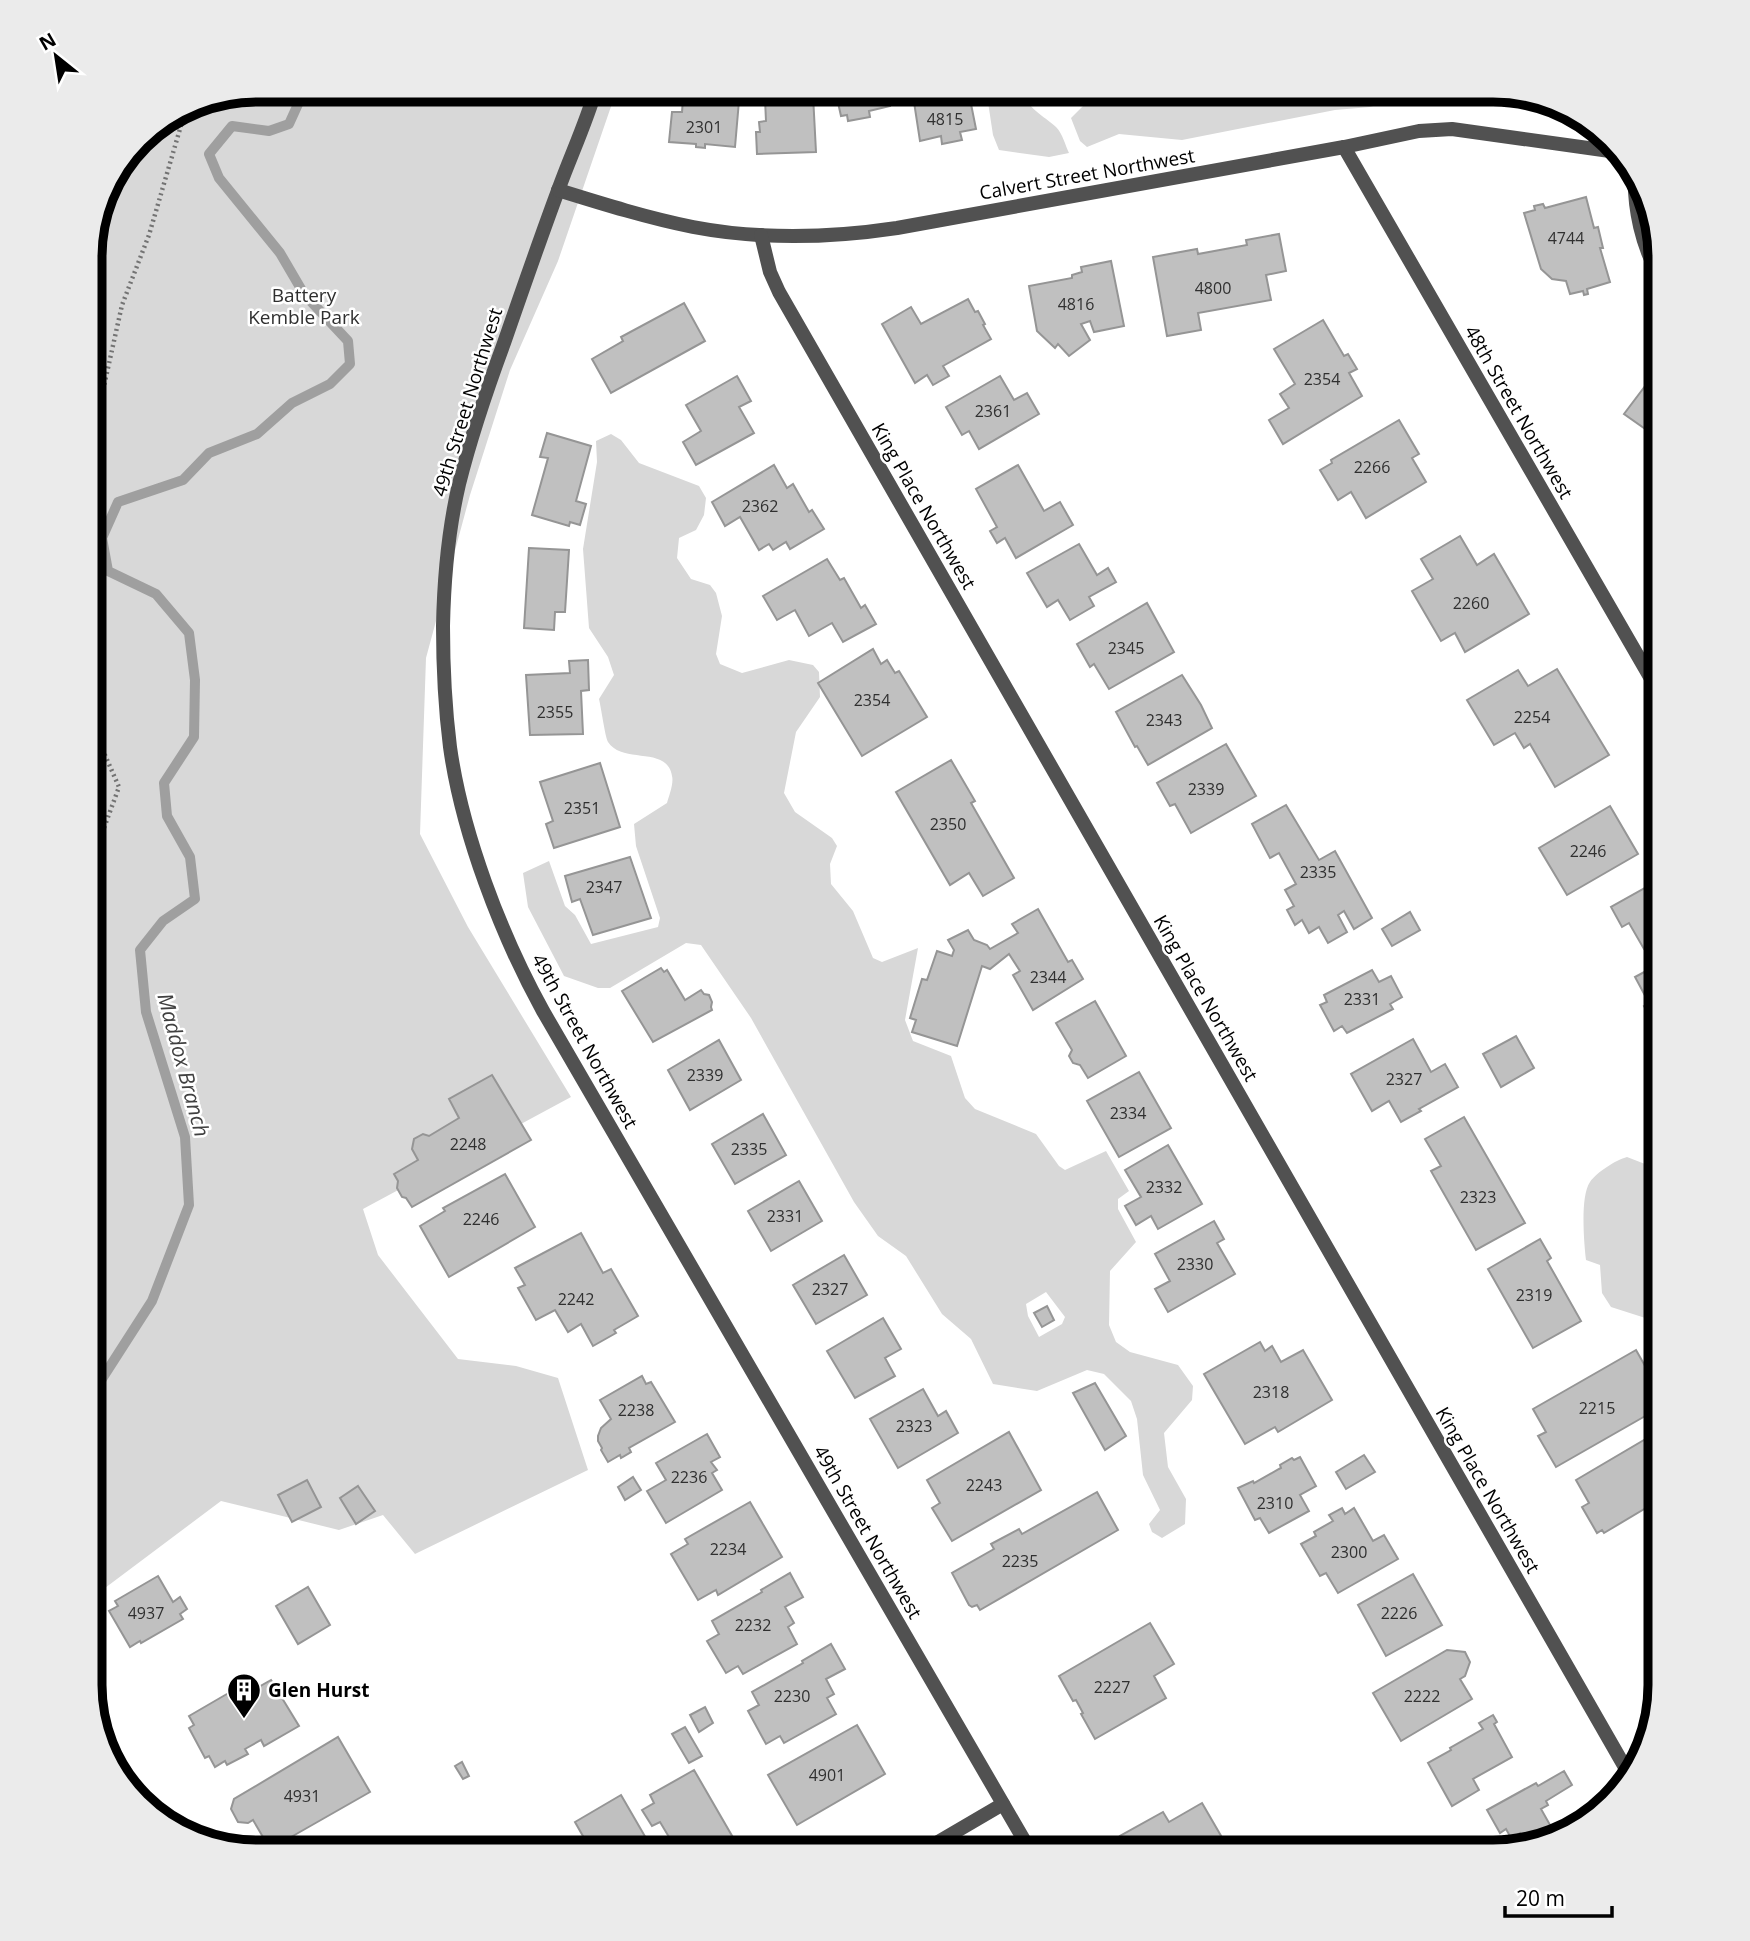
<svg xmlns="http://www.w3.org/2000/svg" width="1750" height="1941" font-family="'Open Sans',sans-serif">
  <rect width="100%" height="100%" fill="#fff"/>
  <!-- green -->
  <g fill="#d8d8d8" fill-rule="evenodd">
    <path d="M 256,89 L 617,89 L 558,261 L 510,370 L 470,495 L 426,658 L 420,834 L 468,927 L 571,1097 L 363,1209 L 378,1255 L 458,1359 L 516,1366 L 558,1378 L 588,1470 L 415,1554 L 383,1515 L 339,1530 L 221,1501 L 89,1600 L 90,245 L 106,183 L 146,131 L 193,102 Z"/>
    <path d="M 986,89 L 1022,89 C 1027,109 1043,115 1056,127 C 1063,134 1065,145 1069,153 L 1049,157 L 999,150 L 993,135 Z"/>
    <path d="M 1124,89 L 1411,90 L 1411,92 L 1404,97 L 1370,107 L 1335,110 L 1182,140 L 1119,134 L 1087,147 L 1080,141 L 1071,118 L 1085,104 Z"/>
    <path d="M 611,434 L 621,440 L 639,463 L 699,486 L 706,498 L 704,515 L 696,530 L 679,538 L 677,558 L 691,579 L 710,585 L 716,593 L 722,616 L 716,654 L 720,664 L 742,673 L 789,660 L 813,665 L 819,672 L 820,697 L 796,732 L 784,793 L 795,812 L 832,838 L 837,846 L 830,864 L 831,884 L 853,911 L 873,958 L 882,962 L 918,948 L 905,1020 L 913,1041 L 951,1056 L 965,1098 L 975,1109 L 1036,1134 L 1059,1166 L 1065,1170 L 1106,1151 L 1129,1191 L 1118,1199 L 1118,1209 L 1136,1242 L 1110,1271 L 1109,1325 L 1116,1342 L 1130,1352 L 1178,1365 L 1193,1386 L 1192,1400 L 1164,1433 L 1168,1467 L 1186,1499 L 1185,1524 L 1162,1538 L 1152,1532 L 1149,1524 L 1160,1510 L 1143,1475 L 1137,1419 L 1131,1401 L 1104,1374 L 1087,1370 L 1037,1391 L 993,1384 L 971,1339 L 942,1314 L 906,1256 L 878,1236 L 854,1202 L 751,1018 L 701,945 L 686,943 L 610,988 L 598,988 L 564,976 L 528,907 L 523,873 L 549,861 L 565,906 L 575,915 L 591,944 L 658,927 L 660,918 L 636,846 L 634,824 L 667,803 C 669,796 674,783 672,776 C 667,745 623,765 608,742 C 605,736 601,707 599,699 L 614,675 L 608,657 L 589,628 L 583,549 L 597,462 L 596,441 ZM 1046,1292 L 1065,1317 L 1062,1324 L 1039,1337 L 1028,1316 L 1026,1304 Z"/>
    <path d="M 1627,1157 L 1645,1164 L 1661,1182 L 1661,1323 L 1611,1307 L 1602,1293 L 1600,1265 L 1586,1260 C 1584,1243 1580,1196 1590,1182 C 1597,1172 1616,1160 1627,1157 Z"/>
  </g>
  <g fill="none" stroke-linecap="round" stroke-linejoin="round">
    <!-- stream -->
    <path stroke="#9f9f9f" stroke-width="10" d="M 89,1399 L 152,1301 L 189,1205 L 185,1137 L 146,1012 L 140,950 L 163,921 L 195,899 L 190,857 L 167,816 L 164,783 L 194,737 L 195,680 L 189,633 L 156,594 L 108,571 L 102,538 L 118,502 L 183,480 L 209,453 L 257,434 L 292,403 L 330,384 L 350,364 L 348,341 L 304,294 L 280,253 L 219,178 L 209,154 L 232,126 L 269,131 L 289,124 L 299,102 L 295,89"/>
  </g>
  <!-- building -->
  <g fill="#c0c0c0" stroke="#959595" stroke-width="2">
    <path d="M 690,89 L 740,89 L 735,147 L 705,144 L 705,148 L 696,147 L 696,144 L 669,142 L 672,112 L 682,112 L 683,99 L 689,100 Z"/>
    <path d="M 835,89 L 888,89 L 887,90 L 890,106 L 869,111 L 870,117 L 848,121 L 847,115 L 841,116 Z"/>
    <path d="M 912,89 L 968,89 L 976,129 L 960,132 L 962,140 L 942,144 L 941,136 L 920,141 Z"/>
    <path d="M 813,95 L 816,152 L 757,154 L 756,132 L 760,132 L 759,122 L 766,121 L 765,99 L 771,97 Z"/>
    <path d="M 1586,197 L 1594,228 L 1598,227 L 1603,248 L 1600,248 L 1610,282 L 1587,289 L 1588,294 L 1584,295 L 1583,291 L 1570,294 L 1566,281 L 1552,279 L 1541,269 L 1524,213 L 1535,210 L 1534,206 L 1543,204 L 1545,208 Z"/>
    <path d="M 1279,234 L 1286,271 L 1266,275 L 1271,300 L 1198,313 L 1201,330 L 1167,336 L 1153,257 L 1197,249 L 1198,254 L 1247,245 L 1246,240 Z"/>
    <path d="M 1111,261 L 1124,326 L 1094,332 L 1090,321 L 1081,324 L 1090,340 L 1069,356 L 1058,344 L 1055,348 L 1037,331 L 1029,286 L 1072,278 L 1072,275 L 1082,272 L 1081,267 Z"/>
    <path d="M 968,299 L 975,312 L 978,311 L 985,324 L 983,325 L 991,339 L 943,366 L 949,376 L 933,385 L 927,375 L 915,383 L 882,324 L 911,307 L 921,324 Z"/>
    <path d="M 684,303 L 705,341 L 611,393 L 592,359 L 623,341 L 621,337 Z"/>
    <path d="M 1323,320 L 1344,356 L 1348,354 L 1357,369 L 1349,373 L 1362,396 L 1283,444 L 1269,420 L 1289,408 L 1280,394 L 1295,384 L 1274,349 Z"/>
    <path d="M 1661,365 L 1661,440 L 1624,414 Z"/>
    <path d="M 737,376 L 751,401 L 739,407 L 754,433 L 696,465 L 683,442 L 701,431 L 686,405 Z"/>
    <path d="M 1000,376 L 1014,400 L 1027,393 L 1039,414 L 979,449 L 969,431 L 962,435 L 946,407 Z"/>
    <path d="M 1399,420 L 1419,454 L 1412,458 L 1426,482 L 1366,518 L 1351,492 L 1338,500 L 1320,470 L 1332,463 L 1331,460 Z"/>
    <path d="M 547,433 L 591,446 L 576,501 L 586,504 L 580,525 L 570,522 L 569,526 L 532,515 L 548,458 L 540,457 Z"/>
    <path d="M 774,465 L 787,488 L 793,484 L 809,512 L 812,510 L 824,529 L 790,549 L 786,542 L 773,550 L 769,544 L 759,550 L 740,517 L 725,526 L 712,502 Z"/>
    <path d="M 1018,465 L 1044,511 L 1060,502 L 1073,525 L 1016,558 L 1005,538 L 997,543 L 990,531 L 997,527 L 976,489 Z"/>
    <path d="M 1460,536 L 1477,565 L 1494,554 L 1529,614 L 1465,652 L 1455,633 L 1441,641 L 1412,591 L 1433,579 L 1421,559 Z"/>
    <path d="M 1079,544 L 1097,575 L 1108,568 L 1116,582 L 1089,597 L 1094,606 L 1070,620 L 1058,600 L 1047,607 L 1027,573 Z"/>
    <path d="M 529,548 L 569,550 L 565,612 L 555,612 L 554,630 L 524,628 Z"/>
    <path d="M 827,559 L 840,580 L 844,578 L 861,608 L 865,605 L 876,624 L 843,642 L 832,623 L 809,636 L 795,610 L 777,620 L 763,596 Z"/>
    <path d="M 1147,603 L 1174,652 L 1109,689 L 1094,664 L 1090,667 L 1077,644 Z"/>
    <path d="M 873,649 L 881,664 L 887,660 L 895,673 L 899,671 L 927,717 L 862,756 L 818,683 Z"/>
    <path d="M 588,660 L 589,690 L 581,691 L 583,734 L 530,735 L 526,675 L 570,673 L 569,661 Z"/>
    <path d="M 1557,669 L 1609,755 L 1555,787 L 1530,744 L 1524,748 L 1515,733 L 1494,745 L 1467,700 L 1518,670 L 1528,686 Z"/>
    <path d="M 1182,675 L 1201,705 L 1212,728 L 1148,765 L 1137,746 L 1135,747 L 1116,712 Z"/>
    <path d="M 1226,744 L 1256,796 L 1191,833 L 1175,804 L 1170,806 L 1157,783 Z"/>
    <path d="M 951,760 L 975,801 L 971,803 L 1014,878 L 983,896 L 969,873 L 950,885 L 896,792 Z"/>
    <path d="M 600,763 L 620,827 L 554,848 L 546,824 L 553,821 L 540,782 Z"/>
    <path d="M 1286,805 L 1319,860 L 1335,851 L 1372,918 L 1354,929 L 1344,911 L 1338,915 L 1347,932 L 1328,943 L 1319,927 L 1309,933 L 1302,920 L 1295,925 L 1287,910 L 1294,906 L 1285,890 L 1296,884 L 1279,853 L 1270,858 L 1252,824 Z"/>
    <path d="M 1610,806 L 1638,854 L 1567,895 L 1539,848 Z"/>
    <path d="M 630,857 L 651,918 L 593,935 L 580,899 L 572,902 L 565,876 Z"/>
    <path d="M 1661,879 L 1661,940 L 1644,949 L 1629,923 L 1622,927 L 1611,907 Z"/>
    <path d="M 1038,909 L 1068,962 L 1072,960 L 1083,979 L 1033,1010 L 1013,975 L 1020,971 L 1009,954 L 990,969 L 982,966 L 957,1046 L 912,1032 L 916,1020 L 910,1018 L 922,979 L 927,980 L 937,951 L 952,956 L 954,950 L 948,940 L 968,930 L 974,940 L 987,945 L 990,949 L 1018,933 L 1012,924 Z"/>
    <path d="M 1410,912 L 1420,930 L 1392,946 L 1382,929 Z"/>
    <path d="M 1661,963 L 1661,1029 L 1658,1030 L 1644,1006 L 1649,1003 L 1635,977 Z"/>
    <path d="M 661,968 L 664,972 L 667,970 L 685,1000 L 701,990 L 704,994 L 709,995 L 712,1002 L 711,1007 L 712,1010 L 653,1042 L 622,991 Z"/>
    <path d="M 1372,970 L 1379,982 L 1391,976 L 1402,997 L 1390,1004 L 1393,1009 L 1347,1033 L 1342,1026 L 1334,1031 L 1320,1005 L 1327,1002 L 1324,995 Z"/>
    <path d="M 1095,1001 L 1126,1056 L 1088,1078 L 1080,1065 L 1073,1063 L 1069,1056 L 1072,1050 L 1056,1023 Z"/>
    <path d="M 1516,1036 L 1534,1068 L 1501,1087 L 1483,1054 Z"/>
    <path d="M 1413,1039 L 1431,1072 L 1445,1064 L 1458,1087 L 1419,1109 L 1421,1111 L 1401,1122 L 1389,1101 L 1372,1111 L 1351,1074 Z"/>
    <path d="M 719,1040 L 741,1080 L 690,1110 L 668,1070 Z"/>
    <path d="M 1139,1072 L 1171,1128 L 1119,1157 L 1087,1101 Z"/>
    <path d="M 492,1075 L 531,1140 L 412,1207 L 406,1198 L 402,1197 L 397,1188 L 398,1181 L 394,1174 L 418,1160 L 412,1149 L 414,1139 L 423,1134 L 429,1136 L 459,1118 L 449,1099 Z"/>
    <path d="M 763,1114 L 786,1155 L 735,1184 L 712,1144 Z"/>
    <path d="M 1464,1117 L 1525,1223 L 1476,1250 L 1431,1171 L 1441,1166 L 1425,1139 Z"/>
    <path d="M 1168,1145 L 1202,1204 L 1158,1229 L 1151,1216 L 1136,1225 L 1125,1206 L 1141,1197 L 1125,1170 Z"/>
    <path d="M 505,1174 L 535,1227 L 449,1277 L 420,1226 L 445,1211 L 443,1208 Z"/>
    <path d="M 799,1181 L 822,1221 L 771,1251 L 748,1211 Z"/>
    <path d="M 1214,1221 L 1224,1239 L 1217,1243 L 1235,1274 L 1168,1312 L 1155,1289 L 1170,1281 L 1155,1254 Z"/>
    <path d="M 581,1233 L 603,1273 L 611,1269 L 638,1316 L 614,1330 L 616,1333 L 593,1346 L 581,1324 L 568,1332 L 555,1310 L 536,1320 L 518,1288 L 525,1285 L 515,1268 Z"/>
    <path d="M 1540,1239 L 1551,1258 L 1547,1261 L 1581,1321 L 1533,1348 L 1488,1269 Z"/>
    <path d="M 844,1255 L 867,1295 L 816,1324 L 793,1285 Z"/>
    <path d="M 1047,1306 L 1054,1320 L 1042,1327 L 1034,1313 Z"/>
    <path d="M 883,1318 L 901,1349 L 885,1358 L 895,1376 L 855,1398 L 827,1351 Z"/>
    <path d="M 1260,1342 L 1265,1351 L 1272,1346 L 1281,1362 L 1303,1350 L 1332,1400 L 1278,1432 L 1275,1427 L 1245,1444 L 1204,1374 Z"/>
    <path d="M 1636,1350 L 1661,1394 L 1661,1407 L 1556,1467 L 1538,1436 L 1546,1432 L 1533,1409 Z"/>
    <path d="M 642,1376 L 646,1384 L 651,1382 L 675,1422 L 629,1448 L 631,1452 L 621,1458 L 620,1455 L 608,1462 L 601,1450 L 602,1448 L 598,1441 L 598,1436 L 601,1428 L 611,1419 L 600,1400 Z"/>
    <path d="M 1095,1383 L 1126,1436 L 1105,1450 L 1073,1393 Z"/>
    <path d="M 923,1389 L 938,1416 L 946,1411 L 958,1433 L 898,1468 L 870,1419 Z"/>
    <path d="M 1661,1430 L 1661,1499 L 1604,1533 L 1602,1530 L 1597,1533 L 1582,1507 L 1589,1503 L 1576,1480 Z"/>
    <path d="M 1009,1432 L 1041,1490 L 952,1541 L 932,1508 L 940,1503 L 927,1480 Z"/>
    <path d="M 707,1434 L 720,1457 L 711,1462 L 717,1470 L 712,1473 L 722,1490 L 666,1523 L 647,1491 L 666,1480 L 656,1463 Z"/>
    <path d="M 1364,1455 L 1375,1472 L 1346,1489 L 1336,1472 Z"/>
    <path d="M 1300,1457 L 1316,1486 L 1300,1495 L 1309,1511 L 1269,1533 L 1260,1518 L 1255,1520 L 1238,1488 L 1253,1481 L 1254,1483 L 1279,1469 L 1281,1468 L 1280,1465 L 1292,1458 L 1294,1460 Z"/>
    <path d="M 633,1477 L 641,1490 L 625,1500 L 618,1487 Z"/>
    <path d="M 307,1480 L 321,1507 L 292,1522 L 278,1495 Z"/>
    <path d="M 358,1486 L 375,1511 L 356,1524 L 340,1498 Z"/>
    <path d="M 1097,1492 L 1118,1530 L 980,1610 L 977,1605 L 972,1607 L 969,1605 L 952,1573 L 994,1549 L 991,1544 L 1019,1529 L 1022,1534 Z"/>
    <path d="M 750,1502 L 782,1557 L 718,1595 L 716,1590 L 698,1600 L 671,1554 L 688,1544 L 685,1539 Z"/>
    <path d="M 1342,1508 L 1345,1514 L 1354,1508 L 1373,1541 L 1384,1535 L 1398,1559 L 1338,1593 L 1326,1573 L 1320,1576 L 1301,1544 L 1316,1536 L 1314,1532 L 1333,1521 L 1329,1515 Z"/>
    <path d="M 790,1573 L 803,1597 L 785,1607 L 794,1623 L 788,1627 L 797,1644 L 743,1674 L 738,1666 L 726,1673 L 707,1641 L 719,1634 L 712,1621 L 762,1592 L 761,1590 Z"/>
    <path d="M 1413,1574 L 1442,1625 L 1386,1656 L 1358,1605 Z"/>
    <path d="M 158,1576 L 173,1602 L 180,1597 L 187,1609 L 180,1614 L 183,1619 L 141,1643 L 140,1641 L 130,1647 L 109,1611 L 118,1606 L 115,1601 Z"/>
    <path d="M 308,1587 L 330,1625 L 298,1644 L 276,1606 Z"/>
    <path d="M 1150,1623 L 1174,1664 L 1154,1676 L 1166,1698 L 1095,1739 L 1081,1714 L 1083,1713 L 1076,1700 L 1073,1701 L 1059,1676 Z"/>
    <path d="M 831,1644 L 845,1669 L 826,1679 L 834,1694 L 827,1698 L 836,1714 L 784,1743 L 780,1736 L 766,1744 L 748,1711 L 759,1705 L 752,1692 L 803,1663 L 802,1661 Z"/>
    <path d="M 1447,1650 L 1465,1652 L 1470,1662 L 1465,1676 L 1460,1679 L 1472,1699 L 1401,1741 L 1373,1693 Z"/>
    <path d="M 271,1680 L 299,1726 L 264,1746 L 261,1740 L 245,1749 L 248,1754 L 227,1765 L 225,1761 L 215,1767 L 209,1756 L 205,1758 L 189,1728 L 194,1725 L 189,1716 L 232,1691 L 243,1696 Z"/>
    <path d="M 705,1707 L 713,1723 L 699,1732 L 690,1715 Z"/>
    <path d="M 1493,1715 L 1497,1722 L 1494,1724 L 1512,1757 L 1473,1779 L 1479,1790 L 1452,1806 L 1428,1763 L 1451,1750 L 1450,1748 L 1483,1729 L 1479,1723 Z"/>
    <path d="M 857,1725 L 885,1774 L 797,1825 L 768,1775 Z"/>
    <path d="M 685,1727 L 702,1756 L 689,1763 L 672,1734 Z"/>
    <path d="M 338,1737 L 370,1792 L 270,1849 L 253,1820 L 248,1823 L 238,1822 L 231,1809 L 234,1799 Z"/>
    <path d="M 462,1762 L 469,1776 L 463,1779 L 455,1766 Z"/>
    <path d="M 694,1770 L 735,1841 L 716,1852 L 678,1852 L 660,1822 L 652,1826 L 642,1810 L 654,1803 L 650,1795 Z"/>
    <path d="M 1564,1771 L 1572,1785 L 1546,1801 L 1548,1805 L 1541,1809 L 1550,1825 L 1547,1827 L 1554,1839 L 1547,1843 L 1527,1846 L 1520,1833 L 1511,1838 L 1506,1829 L 1500,1833 L 1487,1810 L 1536,1783 L 1538,1786 Z"/>
    <path d="M 621,1795 L 654,1852 L 592,1852 L 575,1822 Z"/>
    <path d="M 1202,1803 L 1224,1841 L 1206,1852 L 1129,1852 L 1120,1836 L 1163,1812 L 1169,1822 Z"/>
  </g>
  <g fill="none" stroke-linecap="round" stroke-linejoin="round">
    <!-- path -->
    <g stroke="#737373" stroke-width="4.5" stroke-dasharray="2 3.5" stroke-linecap="butt">
      <path d="M 90,449 L 122,305 L 149,235 L 187,105"/>
      <path d="M 89,869 L 119,787 L 90,721"/>
    </g>
    <!-- minor -->
    <g stroke="#515151" stroke-width="14">
      <path d="M 596,89 C 586,123 571,155 559,188 C 540,239 522,291 504,343 C 487,389 471,436 459,484 C 448,531 444,578 443,626 C 443,666 445,707 450,747 C 462,833 501,935 543,1011 L 1031,1852"/>
      <path d="M 1344,147 L 1661,696"/>
      <path d="M 1635,170 C 1633,208 1642,247 1661,280"/>
      <path d="M 558,190 C 603,204 648,218 693,227 C 761,240 830,238 897,228 L 1344,147 L 1419,131 L 1452,129 L 1624,153"/>
      <path d="M 761,235 L 770,272 L 779,292 L 1630,1776"/>
      <path d="M 921,1852 L 1003,1804"/>
    </g>
  </g>
  <!-- icons -->
  <defs>
    <g id="building-pin" transform="scale(1.75)"><path d="M0 17L-7.5 6A9.5 9.5 0 1 1 7.5 6Z" fill="#000" stroke="#fff"/><path d="M-4-6H4V6H1V3H-1V6H-4ZM-2.5-4.3h1.7v1.8h-1.7ZM.8-4.3h1.7v1.8H.8ZM-2.5-1h1.7V.8h-1.7ZM.8-1h1.7V.8H.8Z" fill="#fff"/></g>
  </defs>
  <g fill-rule="evenodd">
    <use href="#building-pin" x="244" y="1690"/>
  </g>
  <g text-anchor="middle" stroke-width="5" stroke-linejoin="round" paint-order="stroke">
    <!-- number labels -->
    <g font-size="16" fill="#303030">
      <text x="945" y="125">4815</text>
      <text x="704" y="133">2301</text>
      <text x="1566" y="244">4744</text>
      <text x="1213" y="294">4800</text>
      <text x="1076" y="310">4816</text>
      <text x="1322" y="385">2354</text>
      <text x="993" y="417">2361</text>
      <text x="1372" y="473">2266</text>
      <text x="760" y="512">2362</text>
      <text x="1471" y="609">2260</text>
      <text x="1126" y="654">2345</text>
      <text x="872" y="706">2354</text>
      <text x="555" y="718">2355</text>
      <text x="1532" y="723">2254</text>
      <text x="1164" y="726">2343</text>
      <text x="1206" y="795">2339</text>
      <text x="582" y="814">2351</text>
      <text x="948" y="830">2350</text>
      <text x="1588" y="857">2246</text>
      <text x="1318" y="878">2335</text>
      <text x="604" y="893">2347</text>
      <text x="1048" y="983">2344</text>
      <text x="1362" y="1005">2331</text>
      <text x="705" y="1081">2339</text>
      <text x="1404" y="1085">2327</text>
      <text x="1128" y="1119">2334</text>
      <text x="468" y="1150">2248</text>
      <text x="749" y="1155">2335</text>
      <text x="1164" y="1193">2332</text>
      <text x="1478" y="1203">2323</text>
      <text x="785" y="1222">2331</text>
      <text x="481" y="1225">2246</text>
      <text x="1195" y="1270">2330</text>
      <text x="830" y="1295">2327</text>
      <text x="1534" y="1301">2319</text>
      <text x="576" y="1305">2242</text>
      <text x="1271" y="1398">2318</text>
      <text x="1597" y="1414">2215</text>
      <text x="636" y="1416">2238</text>
      <text x="914" y="1432">2323</text>
      <text x="689" y="1483">2236</text>
      <text x="984" y="1491">2243</text>
      <text x="1275" y="1509">2310</text>
      <text x="728" y="1555">2234</text>
      <text x="1349" y="1558">2300</text>
      <text x="1020" y="1567">2235</text>
      <text x="146" y="1619">4937</text>
      <text x="1399" y="1619">2226</text>
      <text x="753" y="1631">2232</text>
      <text x="1112" y="1693">2227</text>
      <text x="792" y="1702">2230</text>
      <text x="1422" y="1702">2222</text>
      <text x="827" y="1781">4901</text>
      <text x="302" y="1802">4931</text>
    </g>
    <!-- street labels -->
    <g font-size="19" fill="#000" stroke="#fff">
      <text transform="translate(1087 174) rotate(-10)" y="7">Calvert Street Northwest</text>
      <text transform="translate(467 402) rotate(-73)" y="7">49th Street Northwest</text>
      <text transform="translate(1519 412) rotate(60)" y="7">48th Street Northwest</text>
      <text transform="translate(924 506) rotate(60)" y="7">King Place Northwest</text>
      <text transform="translate(1206 998) rotate(60)" y="7">King Place Northwest</text>
      <text transform="translate(585 1041) rotate(61)" y="7">49th Street Northwest</text>
      <text transform="translate(1488 1490) rotate(60)" y="7">King Place Northwest</text>
      <text transform="translate(868 1532) rotate(60)" y="7">49th Street Northwest</text>
    </g>
    <!-- park labels -->
    <g font-size="19" fill="#2f2f2f" stroke="#fff">
      <text x="304" y="302">Battery<tspan x="304" dy="22">Kemble Park</tspan></text>
    </g>
    <!-- poi labels -->
    <g font-size="19" font-weight="bold" fill="#000" stroke="#fff" text-anchor="start">
      <text x="268" y="1697">Glen Hurst</text>
    </g>
    <!-- water labels -->
    <g font-size="21" font-style="italic" fill="#404040" stroke="#fff">
      <text transform="translate(183 1065) rotate(75)" y="7">Maddox Branch</text>
    </g>
  </g>
  <!-- crop -->
  <path d="M0 0H1750V1941H0ZM257 102H1493A155 155 0 0 1 1648 257V1685A155 155 0 0 1 1493 1840H257A155 155 0 0 1 102 1685V257A155 155 0 0 1 257 102Z" fill="#ebebeb" fill-rule="evenodd"/>
  <path fill="none" stroke="#000" stroke-width="9" d="M257 102H1493A155 155 0 0 1 1648 257V1685A155 155 0 0 1 1493 1840H257A155 155 0 0 1 102 1685V257A155 155 0 0 1 257 102Z"/>
  <!-- north arrow -->
  <g transform="translate(56 56) rotate(330)" stroke="#ffffff" stroke-width="5" paint-order="stroke">
  <path d="M0-5L12 26L0 18L-12 26Z" fill="#000000"/>
  <text y="-10" font-size="19" font-weight="bold" text-anchor="middle" fill="#000000">N</text>
  </g>
  <!-- scale -->
  <path d="M1505 1906v10h107v-10" fill="none" stroke="#000000" stroke-width="3.5"/>
  <text x="1516" y="1906" font-size="21" fill="#000000" stroke="#ffffff" stroke-width="5" paint-order="stroke">20 m</text>
</svg>
